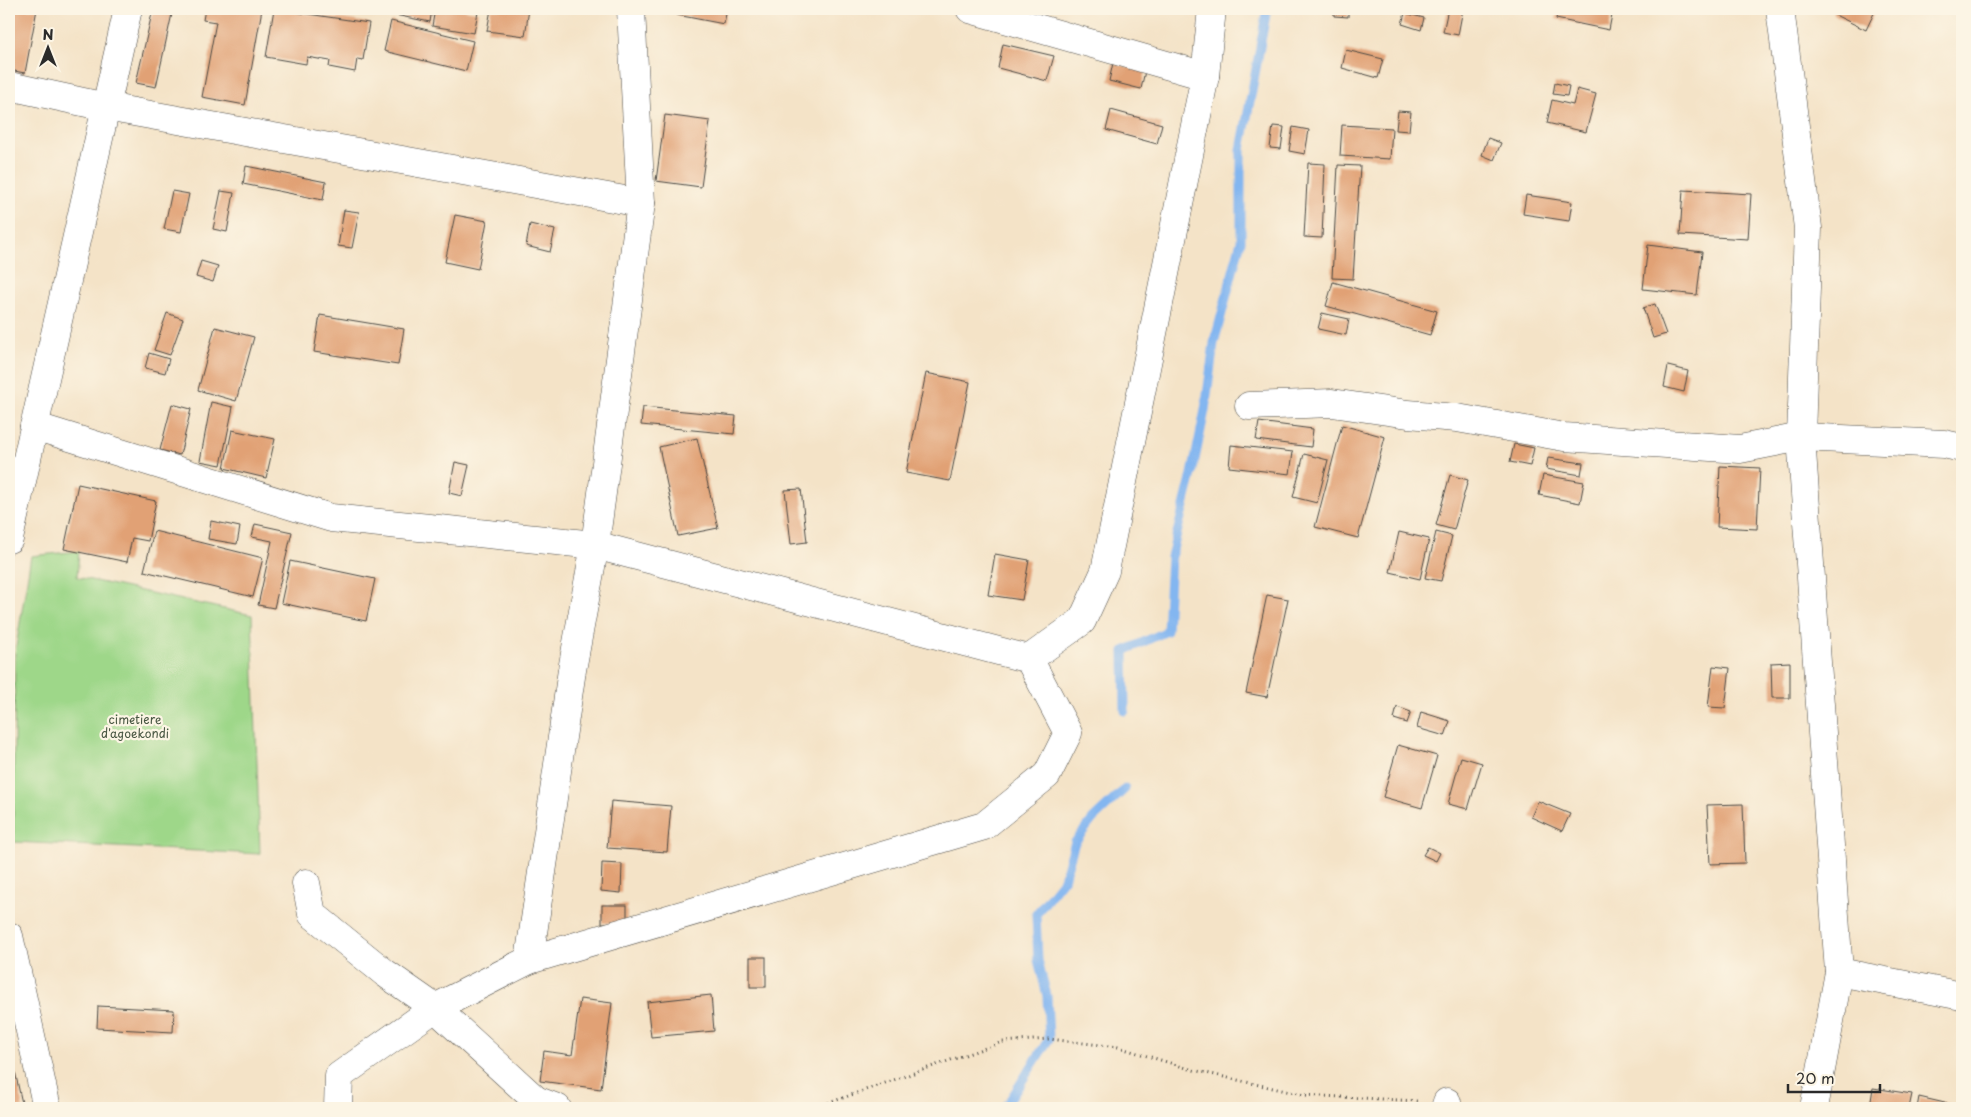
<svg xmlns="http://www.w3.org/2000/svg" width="1971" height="1117" font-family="'Playpen Sans',sans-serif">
  <rect width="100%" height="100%" fill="#fcf5e5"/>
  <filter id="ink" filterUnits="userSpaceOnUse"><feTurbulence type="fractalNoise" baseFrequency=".02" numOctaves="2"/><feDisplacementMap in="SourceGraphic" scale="10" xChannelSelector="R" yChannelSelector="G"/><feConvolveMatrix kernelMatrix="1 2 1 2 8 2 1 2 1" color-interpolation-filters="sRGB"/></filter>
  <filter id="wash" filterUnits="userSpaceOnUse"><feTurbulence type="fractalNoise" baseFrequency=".0096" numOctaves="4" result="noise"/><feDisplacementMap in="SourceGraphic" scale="20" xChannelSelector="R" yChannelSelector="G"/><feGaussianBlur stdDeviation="1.12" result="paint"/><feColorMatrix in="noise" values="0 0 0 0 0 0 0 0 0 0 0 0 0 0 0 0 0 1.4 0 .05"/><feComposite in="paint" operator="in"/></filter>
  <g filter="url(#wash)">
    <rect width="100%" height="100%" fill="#f4e3c7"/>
    <!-- green -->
    <path fill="#9ed789" stroke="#64815a" d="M 79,551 L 77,577 L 252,615 L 260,854 L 13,842 L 15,653 L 31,556 Z"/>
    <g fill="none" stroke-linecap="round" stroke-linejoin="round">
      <!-- stream -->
      <g stroke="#83b6f0" stroke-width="9">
        <path d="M 1125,711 L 1124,651 L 1167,631 L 1171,557 L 1192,474 L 1205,410 L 1214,343 L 1241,241 L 1241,150 L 1267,9"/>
        <path d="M 1003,1108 L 1008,1103 L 1049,1039 L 1047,996 L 1038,960 L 1036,914 L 1064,879 L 1075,842 L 1093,819 L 1125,789"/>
      </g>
    </g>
    <g id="blocks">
      <!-- building -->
      <g fill="#e1a175">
        <path d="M 9,9 L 37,9 L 25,73 L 9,70 Z"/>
        <path d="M 153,9 L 173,9 L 156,87 L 136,83 Z"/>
        <path d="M 205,9 L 262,9 L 245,105 L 202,97 L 216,22 L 203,20 Z"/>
        <path d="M 274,9 L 369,23 L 363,60 L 357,59 L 355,72 L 329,67 L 330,61 L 307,57 L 306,64 L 266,57 Z"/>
        <path d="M 381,9 L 432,9 L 430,22 L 380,12 Z"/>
        <path d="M 435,9 L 459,9 L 478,12 L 474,33 L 432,26 Z"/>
        <path d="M 491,9 L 529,9 L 525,36 L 487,31 Z"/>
        <path d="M 679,9 L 727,9 L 724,24 L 677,15 Z"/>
        <path d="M 1334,9 L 1348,9 L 1348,17 L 1334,16 Z"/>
        <path d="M 1448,9 L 1463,9 L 1458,35 L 1443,32 Z"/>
        <path d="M 1558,9 L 1613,9 L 1609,30 L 1556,19 Z"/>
        <path d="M 1835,9 L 1870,9 L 1875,11 L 1866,30 L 1833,14 Z"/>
        <path d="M 1405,13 L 1424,18 L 1421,30 L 1402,24 Z"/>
        <path d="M 391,21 L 473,41 L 466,71 L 384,51 Z"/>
        <path d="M 1003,44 L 1054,56 L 1047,81 L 998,68 Z"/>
        <path d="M 1346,50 L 1383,59 L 1378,78 L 1342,68 Z"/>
        <path d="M 1113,63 L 1145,71 L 1141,89 L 1109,81 Z"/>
        <path d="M 1555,83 L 1569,86 L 1567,96 L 1553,94 Z"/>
        <path d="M 1577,89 L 1596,94 L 1586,132 L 1547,123 L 1552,100 L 1573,105 Z"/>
        <path d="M 1111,110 L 1162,124 L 1157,144 L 1106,130 Z"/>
        <path d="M 1398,111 L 1411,112 L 1409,131 L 1396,130 Z"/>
        <path d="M 665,115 L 710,121 L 701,187 L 656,181 Z"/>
        <path d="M 1342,125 L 1392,128 L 1390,159 L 1340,156 Z"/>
        <path d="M 1273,126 L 1284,127 L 1281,149 L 1270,148 Z"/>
        <path d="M 1293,127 L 1309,130 L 1305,154 L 1289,151 Z"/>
        <path d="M 1488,138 L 1501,143 L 1494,160 L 1482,155 Z"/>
        <path d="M 1308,163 L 1325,164 L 1322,238 L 1304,237 Z"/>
        <path d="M 1338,165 L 1360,166 L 1353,279 L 1332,278 Z"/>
        <path d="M 246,166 L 326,182 L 323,200 L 243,184 Z"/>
        <path d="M 1683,190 L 1751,194 L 1748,239 L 1680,235 Z"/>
        <path d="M 172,191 L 189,194 L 181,232 L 164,229 Z"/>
        <path d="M 221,191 L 234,193 L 227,232 L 213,229 Z"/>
        <path d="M 1526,195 L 1572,202 L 1569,221 L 1523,214 Z"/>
        <path d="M 344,210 L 359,212 L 352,248 L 338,246 Z"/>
        <path d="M 455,215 L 487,221 L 478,269 L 445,262 Z"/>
        <path d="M 530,224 L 555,230 L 550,252 L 526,246 Z"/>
        <path d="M 1648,245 L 1702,252 L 1697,295 L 1643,289 Z"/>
        <path d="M 201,261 L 218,266 L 213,282 L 196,277 Z"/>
        <path d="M 1333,282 L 1437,311 L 1430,335 L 1326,306 Z"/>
        <path d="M 1655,304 L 1666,334 L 1653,338 L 1643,308 Z"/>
        <path d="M 167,313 L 183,319 L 170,355 L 154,350 Z"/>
        <path d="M 1322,313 L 1349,319 L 1346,335 L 1318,329 Z"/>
        <path d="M 320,315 L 404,329 L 398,365 L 314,352 Z"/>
        <path d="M 215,327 L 254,337 L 236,401 L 198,390 Z"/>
        <path d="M 149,353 L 169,359 L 165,373 L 145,368 Z"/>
        <path d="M 1668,366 L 1688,371 L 1684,392 L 1664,387 Z"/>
        <path d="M 926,373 L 970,382 L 950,481 L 906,473 Z"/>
        <path d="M 211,402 L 233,407 L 221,465 L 200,461 Z"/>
        <path d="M 172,404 L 191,409 L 180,455 L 160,450 Z"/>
        <path d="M 643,407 L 736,416 L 734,434 L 641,425 Z"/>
        <path d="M 1259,422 L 1313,429 L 1311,447 L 1256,440 Z"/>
        <path d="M 1342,425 L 1385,437 L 1358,538 L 1315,527 Z"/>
        <path d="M 232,430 L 275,439 L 266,478 L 224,468 Z"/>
        <path d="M 697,438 L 718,528 L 678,536 L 659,447 Z"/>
        <path d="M 1514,444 L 1534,448 L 1530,466 L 1510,462 Z"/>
        <path d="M 1231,445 L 1293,452 L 1290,474 L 1229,467 Z"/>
        <path d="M 1304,454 L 1328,460 L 1317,503 L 1293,497 Z"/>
        <path d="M 1548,458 L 1583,463 L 1581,475 L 1546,469 Z"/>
        <path d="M 455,462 L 469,465 L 462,496 L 449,493 Z"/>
        <path d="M 1720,466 L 1760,468 L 1757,529 L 1717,527 Z"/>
        <path d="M 1450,475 L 1468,480 L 1454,530 L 1436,525 Z"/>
        <path d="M 1543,475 L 1584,482 L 1580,503 L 1539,495 Z"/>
        <path d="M 78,484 L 156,501 L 148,541 L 132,538 L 127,562 L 64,549 Z"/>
        <path d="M 801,489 L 807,542 L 791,544 L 785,490 Z"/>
        <path d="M 211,521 L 240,527 L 237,544 L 208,539 Z"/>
        <path d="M 255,524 L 292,532 L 274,608 L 258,605 L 272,541 L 252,537 Z"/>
        <path d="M 154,531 L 263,558 L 253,597 L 144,571 Z"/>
        <path d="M 1399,532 L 1429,539 L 1420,579 L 1390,572 Z"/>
        <path d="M 1436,532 L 1452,536 L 1441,581 L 1425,578 Z"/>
        <path d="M 995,554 L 1029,560 L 1022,600 L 988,595 Z"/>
        <path d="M 290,561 L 375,579 L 366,621 L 281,603 Z"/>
        <path d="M 1267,595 L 1288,599 L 1267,697 L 1246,693 Z"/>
        <path d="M 1790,662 L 1790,698 L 1772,698 L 1771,663 Z"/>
        <path d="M 1713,666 L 1730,668 L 1725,708 L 1708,707 Z"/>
        <path d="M 1397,707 L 1411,712 L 1407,723 L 1394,719 Z"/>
        <path d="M 1421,712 L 1450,721 L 1445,736 L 1417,728 Z"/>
        <path d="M 1398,745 L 1437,756 L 1422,808 L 1383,797 Z"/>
        <path d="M 1461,757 L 1482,763 L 1468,809 L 1448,804 Z"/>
        <path d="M 611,801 L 671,806 L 667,852 L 607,848 Z"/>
        <path d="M 1538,801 L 1570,814 L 1562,831 L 1531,817 Z"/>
        <path d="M 1743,804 L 1745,863 L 1710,864 L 1707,805 Z"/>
        <path d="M 1428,847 L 1440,853 L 1436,861 L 1423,855 Z"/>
        <path d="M 602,863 L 622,864 L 621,893 L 601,891 Z"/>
        <rect x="602" y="905" width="25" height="18"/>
        <rect x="750" y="957" width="16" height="30"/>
        <path d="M 711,995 L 714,1031 L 651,1037 L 647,1002 Z"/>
        <path d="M 580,999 L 612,1003 L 601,1089 L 540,1081 L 544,1051 L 572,1055 Z"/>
        <path d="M 98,1006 L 174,1010 L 173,1032 L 97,1028 Z"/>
        <path d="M 13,1062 L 23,1108 L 9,1108 L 9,1063 Z"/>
        <path d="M 1873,1088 L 1912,1094 L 1909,1108 L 1870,1107 Z"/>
        <path d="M 1919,1097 L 1962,1107 L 1962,1108 L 1917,1108 Z"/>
      </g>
    </g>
  </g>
  <g filter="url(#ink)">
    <use href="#blocks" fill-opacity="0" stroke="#494742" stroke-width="1"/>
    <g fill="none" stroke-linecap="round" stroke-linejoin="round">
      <!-- minor casing -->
      <g stroke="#494742" stroke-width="29">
        <g id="minor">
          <path d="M 970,9 L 1205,76"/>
          <path d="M 1780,9 L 1808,228 L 1801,437 L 1839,972 L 1814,1108"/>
          <path d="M 9,86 L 106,107 L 641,203"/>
          <path d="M 1249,406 L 1332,403 L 1408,414 L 1457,418 L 1564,437 L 1740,449 L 1801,437 L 1944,444 L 1962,448"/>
          <path d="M 34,426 L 331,518 L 595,545 L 1029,659 L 1068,733 L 1047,775 L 984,826 L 529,960"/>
          <path d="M 9,539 L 128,9"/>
          <path d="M 1029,659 L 1082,621 L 1105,571 L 1205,76 L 1212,9"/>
          <path d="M 306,883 L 312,914 L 385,973 L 435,1008 L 536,1100 L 557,1108"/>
          <path d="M 9,936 L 47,1108"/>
          <path d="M 1839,972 L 1962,996"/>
          <path d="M 338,1108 L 339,1076 L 435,1008 L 529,960 L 572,670 L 595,545 L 641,203 L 631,9"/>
          <path d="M 1445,1108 L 1447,1102"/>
        </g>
      </g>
      <!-- path -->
      <path stroke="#494742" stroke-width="3" stroke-dasharray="1 4" stroke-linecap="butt" d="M 814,1108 L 1002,1042 L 1049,1039 L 1118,1047 L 1193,1070 L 1304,1095 L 1418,1101"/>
      <!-- minor -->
      <use href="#minor" stroke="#fff" stroke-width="28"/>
    </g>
  </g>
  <g text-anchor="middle" stroke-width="4.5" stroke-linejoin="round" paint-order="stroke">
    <!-- park labels -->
    <g font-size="12" fill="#485642" stroke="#fcf5e5">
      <text x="135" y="724">cimetiere<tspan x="135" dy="14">d'agoekondi</tspan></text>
    </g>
  </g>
  <!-- margin -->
  <rect width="1971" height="1117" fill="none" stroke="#fcf5e5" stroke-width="30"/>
  <!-- north arrow -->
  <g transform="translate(48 48)" stroke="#fcf5e5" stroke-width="4" paint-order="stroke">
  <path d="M0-4L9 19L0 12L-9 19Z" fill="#2b2b2b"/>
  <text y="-8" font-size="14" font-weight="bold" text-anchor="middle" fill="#2b2b2b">N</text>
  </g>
  <!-- scale -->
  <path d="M1788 1084v8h92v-8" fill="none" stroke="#2b2b2b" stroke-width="2.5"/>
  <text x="1796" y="1084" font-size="15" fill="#2b2b2b" stroke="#fcf5e5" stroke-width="4" paint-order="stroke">20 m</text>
</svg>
